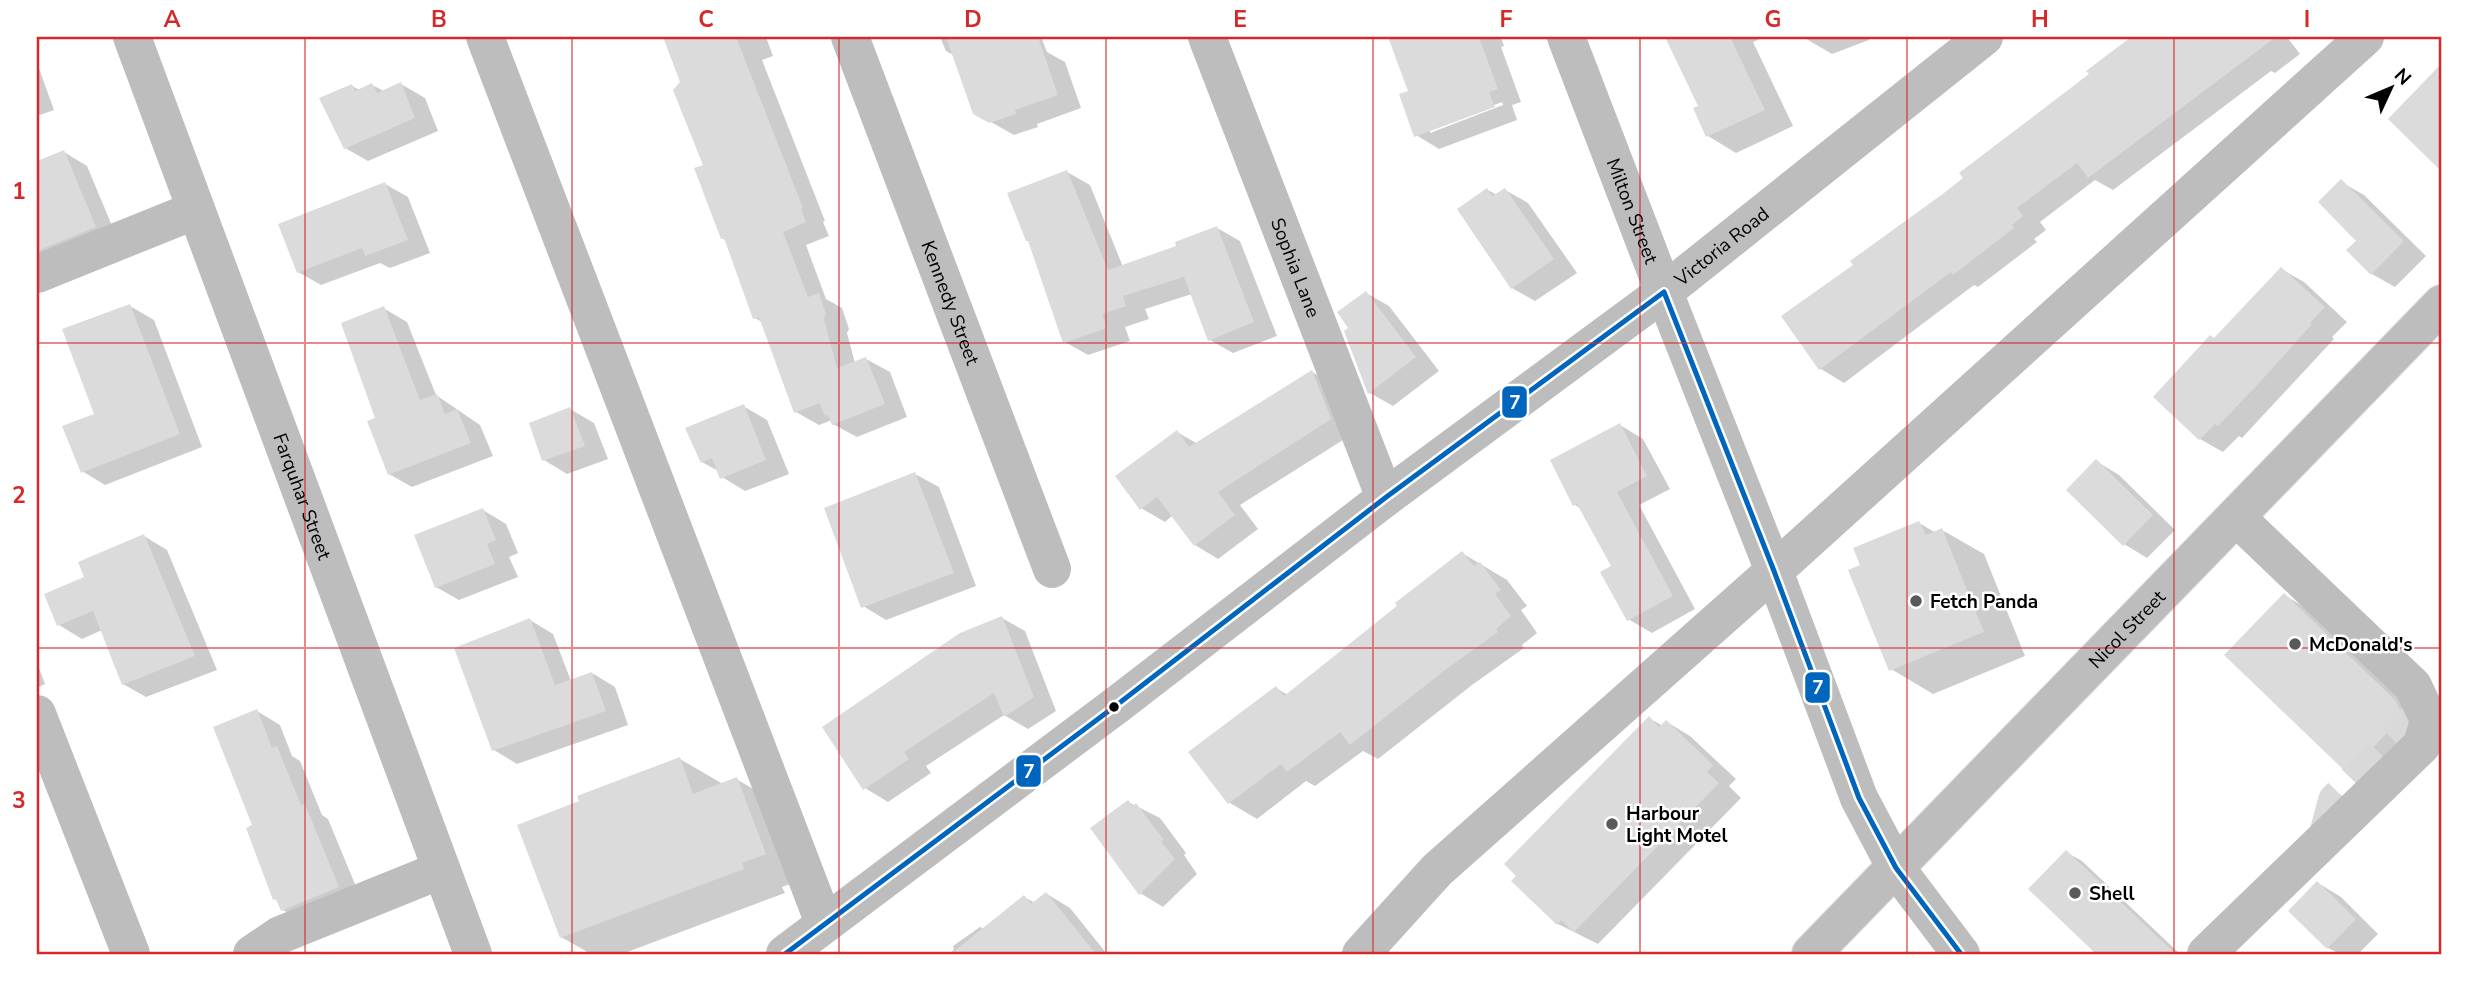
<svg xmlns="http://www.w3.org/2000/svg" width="2479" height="991" font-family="'Nunito Sans',sans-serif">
  <rect width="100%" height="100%" fill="#fff"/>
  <!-- shadow -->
  <g fill="#0003" fill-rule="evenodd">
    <path d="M 665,37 L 766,37 L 773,56 L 762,60 L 825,221 L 823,222 L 829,236 L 806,245 L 826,299 L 842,308 L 849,329 L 847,333 L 855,363 L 866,359 L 890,372 L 907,417 L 857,437 L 833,424 L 832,420 L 819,425 L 796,412 L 762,322 L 755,318 L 727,241 L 722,238 L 682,83 Z"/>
    <path d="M 940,37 L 1041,37 L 1047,52 L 1065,62 L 1081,108 L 1037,124 L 1038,127 L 1014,135 L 975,113 L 955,56 L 946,51 Z"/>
    <path d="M 1390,37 L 1501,37 L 1504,46 L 1501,47 L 1521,102 L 1512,105 L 1517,120 L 1439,149 L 1416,135 L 1410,92 ZM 1502,102 L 1503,105 L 1430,133 L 1430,129 Z"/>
    <path d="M 1667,37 L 1764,37 L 1753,42 L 1793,126 L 1736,153 L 1708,136 L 1700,107 Z"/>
    <path d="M 1803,37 L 1868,37 L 1869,40 L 1832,54 Z"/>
    <path d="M 2135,37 L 2287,37 L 2300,54 L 2275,73 L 2271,71 L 2113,190 L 2095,180 L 2040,222 L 2046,230 L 2034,239 L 2037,242 L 1978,287 L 1974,285 L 1844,383 L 1821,369 L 1783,316 L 1858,263 L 1965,178 L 2091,75 L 2089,71 Z"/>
    <path d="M 37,63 L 54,110 L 37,116 Z"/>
    <path d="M 2442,66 L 2442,170 L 2390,119 Z"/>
    <path d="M 401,84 L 425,98 L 438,131 L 368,161 L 345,148 L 352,86 L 360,90 L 372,85 L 384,91 Z"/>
    <path d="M 64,152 L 87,166 L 118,240 L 37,268 L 37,163 Z"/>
    <path d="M 1067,172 L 1090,185 L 1123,267 L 1178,247 L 1217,228 L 1240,241 L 1277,336 L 1233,353 L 1210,340 L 1192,294 L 1145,309 L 1149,319 L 1125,327 L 1130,341 L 1088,355 L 1065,342 Z"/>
    <path d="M 2341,182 L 2364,195 L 2426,256 L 2395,287 L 2372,274 L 2359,241 Z"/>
    <path d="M 385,184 L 408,197 L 430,253 L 390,268 L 380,263 L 321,285 L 298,272 Z"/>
    <path d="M 1488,190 L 1497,195 L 1505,190 L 1528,203 L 1577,273 L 1535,301 L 1512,288 Z"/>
    <path d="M 2281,269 L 2304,282 L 2347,322 L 2332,337 L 2334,339 L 2242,438 L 2239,436 L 2223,452 L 2200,439 L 2215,340 Z"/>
    <path d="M 1366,293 L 1389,306 L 1439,371 L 1393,406 L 1370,393 L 1346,331 L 1350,328 Z"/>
    <path d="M 130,306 L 154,320 L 202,447 L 105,485 L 82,471 L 96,415 Z"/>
    <path d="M 383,308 L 407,322 L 436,395 L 480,425 L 493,456 L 412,487 L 389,474 Z"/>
    <path d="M 1312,372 L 1335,385 L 1354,433 L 1240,505 L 1258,529 L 1218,559 L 1195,545 L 1173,515 L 1165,522 L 1141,508 L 1177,432 L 1198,444 Z"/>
    <path d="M 743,406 L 767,420 L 789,474 L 745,491 L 722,477 L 720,472 L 702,462 Z"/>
    <path d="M 570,409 L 594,423 L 608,459 L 567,474 L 544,460 Z"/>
    <path d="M 1620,425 L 1643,439 L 1670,489 L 1639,505 L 1695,609 L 1652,633 L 1628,619 L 1614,566 L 1582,509 L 1575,505 Z"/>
    <path d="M 2096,461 L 2119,475 L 2175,530 L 2147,558 L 2124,544 Z"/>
    <path d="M 915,474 L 939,487 L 976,586 L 886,620 L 863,606 Z"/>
    <path d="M 483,510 L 506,524 L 518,553 L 509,557 L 518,577 L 459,600 L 436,587 Z"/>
    <path d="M 1919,523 L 1936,533 L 1942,530 L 1984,554 L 2025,656 L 1933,694 L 1891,669 L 1862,566 Z"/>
    <path d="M 144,536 L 167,550 L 217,670 L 146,697 L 123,684 L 102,630 L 82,639 L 59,625 L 87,578 Z"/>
    <path d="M 1462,553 L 1507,580 L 1527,606 L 1521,610 L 1537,633 L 1522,645 L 1524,648 L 1472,685 L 1378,759 L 1363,751 L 1315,786 L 1306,781 L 1257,819 L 1230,803 L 1191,752 L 1276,688 L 1288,695 Z"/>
    <path d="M 2284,595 L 2317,614 L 2429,722 L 2382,792 L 2349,772 Z"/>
    <path d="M 1002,618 L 1025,631 L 1056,711 L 1028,729 L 1004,715 L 926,766 L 931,773 L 888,802 L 865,788 Z"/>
    <path d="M 530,620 L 553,634 L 571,681 L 592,673 L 615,687 L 628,725 L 517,764 L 494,750 Z"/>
    <path d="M 37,663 L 45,684 L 37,688 Z"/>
    <path d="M 257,711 L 280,725 L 292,756 L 300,761 L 322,815 L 328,819 L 362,901 L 306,923 L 283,910 L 279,901 L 275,899 Z"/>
    <path d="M 1649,718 L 1663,726 L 1667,722 L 1690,736 L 1736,779 L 1729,786 L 1741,798 L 1598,944 L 1558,924 L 1514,881 Z"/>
    <path d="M 680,759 L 723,784 L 736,779 L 778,803 L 807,878 L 782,887 L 785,893 L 622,954 L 591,954 L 561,937 Z"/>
    <path d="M 1128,802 L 1160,818 L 1186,853 L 1184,855 L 1197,874 L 1163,907 L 1140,893 Z"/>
    <path d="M 2066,852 L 2082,861 L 2180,954 L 2099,954 L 2030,889 Z"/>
    <path d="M 2318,883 L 2341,897 L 2378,934 L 2358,954 L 2340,954 L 2328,948 Z"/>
    <path d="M 1047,894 L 1070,908 L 1107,954 L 948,954 L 954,950 L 953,946 L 980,927 L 985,929 L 1024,897 L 1035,903 Z"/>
  </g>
  <!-- building -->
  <g fill="#dbdbdb">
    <path d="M 663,37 L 736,37 L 803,208 L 801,209 L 806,222 L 783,232 L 808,297 L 819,293 L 826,314 L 824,319 L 837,368 L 866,357 L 885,404 L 832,425 L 828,415 L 825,416 L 819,403 L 794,413 L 759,317 L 753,319 L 724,238 L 721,239 L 694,168 L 703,165 L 673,90 L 680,82 Z"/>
    <path d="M 946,37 L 1038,37 L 1058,95 L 1015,110 L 1016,114 L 989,123 L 973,114 Z"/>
    <path d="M 1388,37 L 1479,37 L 1498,89 L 1489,92 L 1495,107 L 1414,137 L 1399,94 L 1408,91 Z"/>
    <path d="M 1665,37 L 1730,37 L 1765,110 L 1706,137 L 1693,108 L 1698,106 Z"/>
    <path d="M 2131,37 L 2276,37 L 2088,178 L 2077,163 L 2017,208 L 2023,216 L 2012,225 L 2014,228 L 1953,275 L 1951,272 L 1819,370 L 1781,316 L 1853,265 L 1850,261 L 1944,193 L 1963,178 L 1959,173 L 2089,74 L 2086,71 Z"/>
    <path d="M 2442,63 L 2442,172 L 2388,119 Z"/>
    <path d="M 401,82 L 415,118 L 344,149 L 319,98 L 352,84 L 355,91 L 372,83 L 377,93 Z"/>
    <path d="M 64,150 L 96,227 L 37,251 L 37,161 Z"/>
    <path d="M 1067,170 L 1108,270 L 1176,246 L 1175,242 L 1217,226 L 1254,322 L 1208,341 L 1184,277 L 1123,296 L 1126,306 L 1102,314 L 1107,328 L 1063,343 L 1028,241 L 1026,241 L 1007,193 Z"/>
    <path d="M 2341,179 L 2404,241 L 2371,275 L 2346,250 L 2356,241 L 2318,202 Z"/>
    <path d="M 385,182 L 408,240 L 365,256 L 362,248 L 297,273 L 278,224 Z"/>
    <path d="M 1487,188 L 1492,196 L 1505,188 L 1554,259 L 1511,289 L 1457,209 Z"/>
    <path d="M 2281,267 L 2325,307 L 2310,323 L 2312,324 L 2261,381 L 2218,426 L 2215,424 L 2199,440 L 2153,397 L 2210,335 L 2214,338 Z"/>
    <path d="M 1366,291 L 1416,357 L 1368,394 L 1344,331 L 1348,328 L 1337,312 Z"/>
    <path d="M 130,304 L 180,434 L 81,473 L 62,426 L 94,414 L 62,329 Z"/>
    <path d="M 384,306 L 420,400 L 437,394 L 445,414 L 457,409 L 471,443 L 388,475 L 367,421 L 375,418 L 341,323 Z"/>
    <path d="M 1312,370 L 1331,419 L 1218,492 L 1235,515 L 1194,546 L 1157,497 L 1140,510 L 1115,476 L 1177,430 L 1189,447 Z"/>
    <path d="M 744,404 L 766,460 L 720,479 L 712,458 L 701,463 L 685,428 Z"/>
    <path d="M 570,407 L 585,446 L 542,461 L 529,423 Z"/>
    <path d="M 1620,423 L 1647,476 L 1617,492 L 1673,596 L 1627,621 L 1600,572 L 1611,566 L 1577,504 L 1573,506 L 1550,460 Z"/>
    <path d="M 2096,459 L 2153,515 L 2123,546 L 2066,490 Z"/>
    <path d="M 915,472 L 954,573 L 861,608 L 824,508 Z"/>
    <path d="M 483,508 L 496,540 L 487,544 L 495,564 L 435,588 L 414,535 Z"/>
    <path d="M 1919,521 L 1926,535 L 1942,528 L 1984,632 L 1889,671 L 1848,570 L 1860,565 L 1853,548 Z"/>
    <path d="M 144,534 L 195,656 L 122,685 L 93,611 L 57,626 L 44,594 L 84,577 L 78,562 Z"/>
    <path d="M 1462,551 L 1474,566 L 1480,562 L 1501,590 L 1495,594 L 1511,616 L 1496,629 L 1498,632 L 1445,670 L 1350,745 L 1340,732 L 1287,772 L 1281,764 L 1228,804 L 1188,752 L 1276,686 L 1284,696 L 1397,606 L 1395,603 Z"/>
    <path d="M 2284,593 L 2396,701 L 2403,716 L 2348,774 L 2224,655 Z"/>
    <path d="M 1002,616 L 1034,697 L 1004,717 L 994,693 L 904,752 L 909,759 L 863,790 L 822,727 L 960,633 Z"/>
    <path d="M 530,618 L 555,685 L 592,672 L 606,711 L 492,751 L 454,648 Z"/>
    <path d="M 257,709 L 272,748 L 277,746 L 301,805 L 305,804 L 339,887 L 281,911 L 276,899 L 273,900 L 246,828 L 252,825 L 213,727 Z"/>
    <path d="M 1649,716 L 1659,727 L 1666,720 L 1713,765 L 1707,772 L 1719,783 L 1574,932 L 1561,920 L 1557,925 L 1511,881 L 1516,876 L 1504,864 Z"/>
    <path d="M 680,757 L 693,794 L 737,777 L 766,854 L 742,863 L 744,869 L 560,938 L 517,825 L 579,801 L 577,796 Z"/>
    <path d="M 1128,800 L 1133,806 L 1136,803 L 1164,840 L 1161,841 L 1175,859 L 1139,895 L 1090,828 Z"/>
    <path d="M 2066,850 L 2146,926 L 2176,954 L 2096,954 L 2028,889 Z"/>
    <path d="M 2317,881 L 2356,919 L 2327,949 L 2288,911 Z"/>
    <path d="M 1046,892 L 1096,954 L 951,954 L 1024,895 L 1031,904 Z"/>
  </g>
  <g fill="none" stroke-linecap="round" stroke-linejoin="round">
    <!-- minor-tunnel -->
    <path stroke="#d9d9d9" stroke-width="38" stroke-dasharray="38 19" stroke-linecap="butt" d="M 2329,831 L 2337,801 L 2425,711"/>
    <!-- highway casing -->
    <g stroke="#dbdbdb" stroke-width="40">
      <g id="highway">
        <path id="s6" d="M 1811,954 L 2442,304"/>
      </g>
    </g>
    <!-- minor -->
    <g stroke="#bdbdbd" stroke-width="38">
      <path id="s1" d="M 132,37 L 473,954"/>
      <path d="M 485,37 L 824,923"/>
      <path id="s2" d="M 850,37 L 1052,569"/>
      <path id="s3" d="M 1207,37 L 1385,498"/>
      <path id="s4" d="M 1566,37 L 1664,292 L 1774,571 L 1859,798 L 1896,868 L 1961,954"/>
      <path d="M 37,274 L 196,210"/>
      <path d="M 37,714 L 131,954"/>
      <path d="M 252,954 L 280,935 L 441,870"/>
      <path id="s5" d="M 785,954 L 1118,704 L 1385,498 L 1664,292 L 1984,37"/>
      <path d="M 1361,954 L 1437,870 L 1774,571 L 2365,37"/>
      <path d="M 2206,954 L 2422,745 L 2429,720 L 2413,686 L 2236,517"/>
    </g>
    <!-- highway -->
    <use href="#highway" stroke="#bdbdbd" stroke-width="38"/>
    <!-- bus-1 casing -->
    <g stroke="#fff" stroke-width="10">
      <path id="bus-1" d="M 785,954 L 1118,704 L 1385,498 L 1664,292 L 1774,571 L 1859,798 L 1896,868 L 1961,954"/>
    </g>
    <!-- bus-1 -->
    <use href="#bus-1" stroke="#0065bd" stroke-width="5"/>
  </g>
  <!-- grid -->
  <path fill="none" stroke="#d62828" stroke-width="2" stroke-opacity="0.55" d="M 305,37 L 305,954M 572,37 L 572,954M 839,37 L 839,954M 1106,37 L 1106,954M 1373,37 L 1373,954M 1640,37 L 1640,954M 1907,37 L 1907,954M 2174,37 L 2174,954M 37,343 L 2442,343M 37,648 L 2442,648"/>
  <!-- markers -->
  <g fill="#595959" stroke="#fff" stroke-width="2.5">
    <circle cx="1916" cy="601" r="7"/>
    <circle cx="2295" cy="644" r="7"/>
    <circle cx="1612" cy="824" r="7"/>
    <circle cx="2075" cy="893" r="7"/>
  </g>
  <circle fill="#000" stroke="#fff" stroke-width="2.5" cx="1114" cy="707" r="6"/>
  <g text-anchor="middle" stroke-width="5" stroke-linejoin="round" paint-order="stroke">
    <!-- street labels -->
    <g font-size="19" fill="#000" stroke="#fff">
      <text dy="7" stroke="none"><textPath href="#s4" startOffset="186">Milton Street</textPath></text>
      <text dy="7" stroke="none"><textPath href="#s5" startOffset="1174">Victoria Road</textPath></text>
      <text dy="7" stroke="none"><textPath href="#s3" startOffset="247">Sophia Lane</textPath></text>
      <text dy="7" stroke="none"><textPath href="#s2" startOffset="284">Kennedy Street</textPath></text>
      <text dy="7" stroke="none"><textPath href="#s1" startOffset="490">Farquhar Street</textPath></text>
      <text dy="7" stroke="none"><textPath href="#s6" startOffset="453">Nicol Street</textPath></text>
    </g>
    <!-- poi labels -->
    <g font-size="19" font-weight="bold" fill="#000" stroke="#fff" text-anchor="start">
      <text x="1930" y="608">Fetch Panda</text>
      <text x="2309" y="651">McDonald's</text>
      <text x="1626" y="820">Harbour<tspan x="1626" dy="22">Light Motel</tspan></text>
      <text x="2089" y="900">Shell</text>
    </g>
  </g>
  <g stroke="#fff" stroke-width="2.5">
    <rect x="1501" y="385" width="27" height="34" rx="7" fill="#0065bd"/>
    <rect x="1804" y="671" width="27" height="33" rx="7" fill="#0065bd"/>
    <rect x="1015" y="754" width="27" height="34" rx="7" fill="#0065bd"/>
  </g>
  <g font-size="19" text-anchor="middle" font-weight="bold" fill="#fff">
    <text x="1515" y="409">7</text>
    <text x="1818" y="694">7</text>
    <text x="1029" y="778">7</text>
  </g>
  <!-- border -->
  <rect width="2479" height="991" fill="none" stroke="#ffffff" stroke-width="77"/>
  <!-- north arrow -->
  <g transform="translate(2391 88) rotate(46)" stroke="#ffffff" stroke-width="5" paint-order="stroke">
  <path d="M0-5L12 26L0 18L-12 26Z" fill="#000000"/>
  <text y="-10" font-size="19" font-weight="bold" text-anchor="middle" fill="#000000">N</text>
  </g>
  <rect x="38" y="38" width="2402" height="915" fill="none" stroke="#d62828" stroke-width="2.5"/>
  <g font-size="23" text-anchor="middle" font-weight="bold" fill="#d62828">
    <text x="172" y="27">A</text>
    <text x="439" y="27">B</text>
    <text x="706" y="27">C</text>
    <text x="973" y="27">D</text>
    <text x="1240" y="27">E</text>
    <text x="1506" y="27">F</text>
    <text x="1773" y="27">G</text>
    <text x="2040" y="27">H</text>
    <text x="2307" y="27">I</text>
    <text x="19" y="199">1</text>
    <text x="19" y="503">2</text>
    <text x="19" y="808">3</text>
  </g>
</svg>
